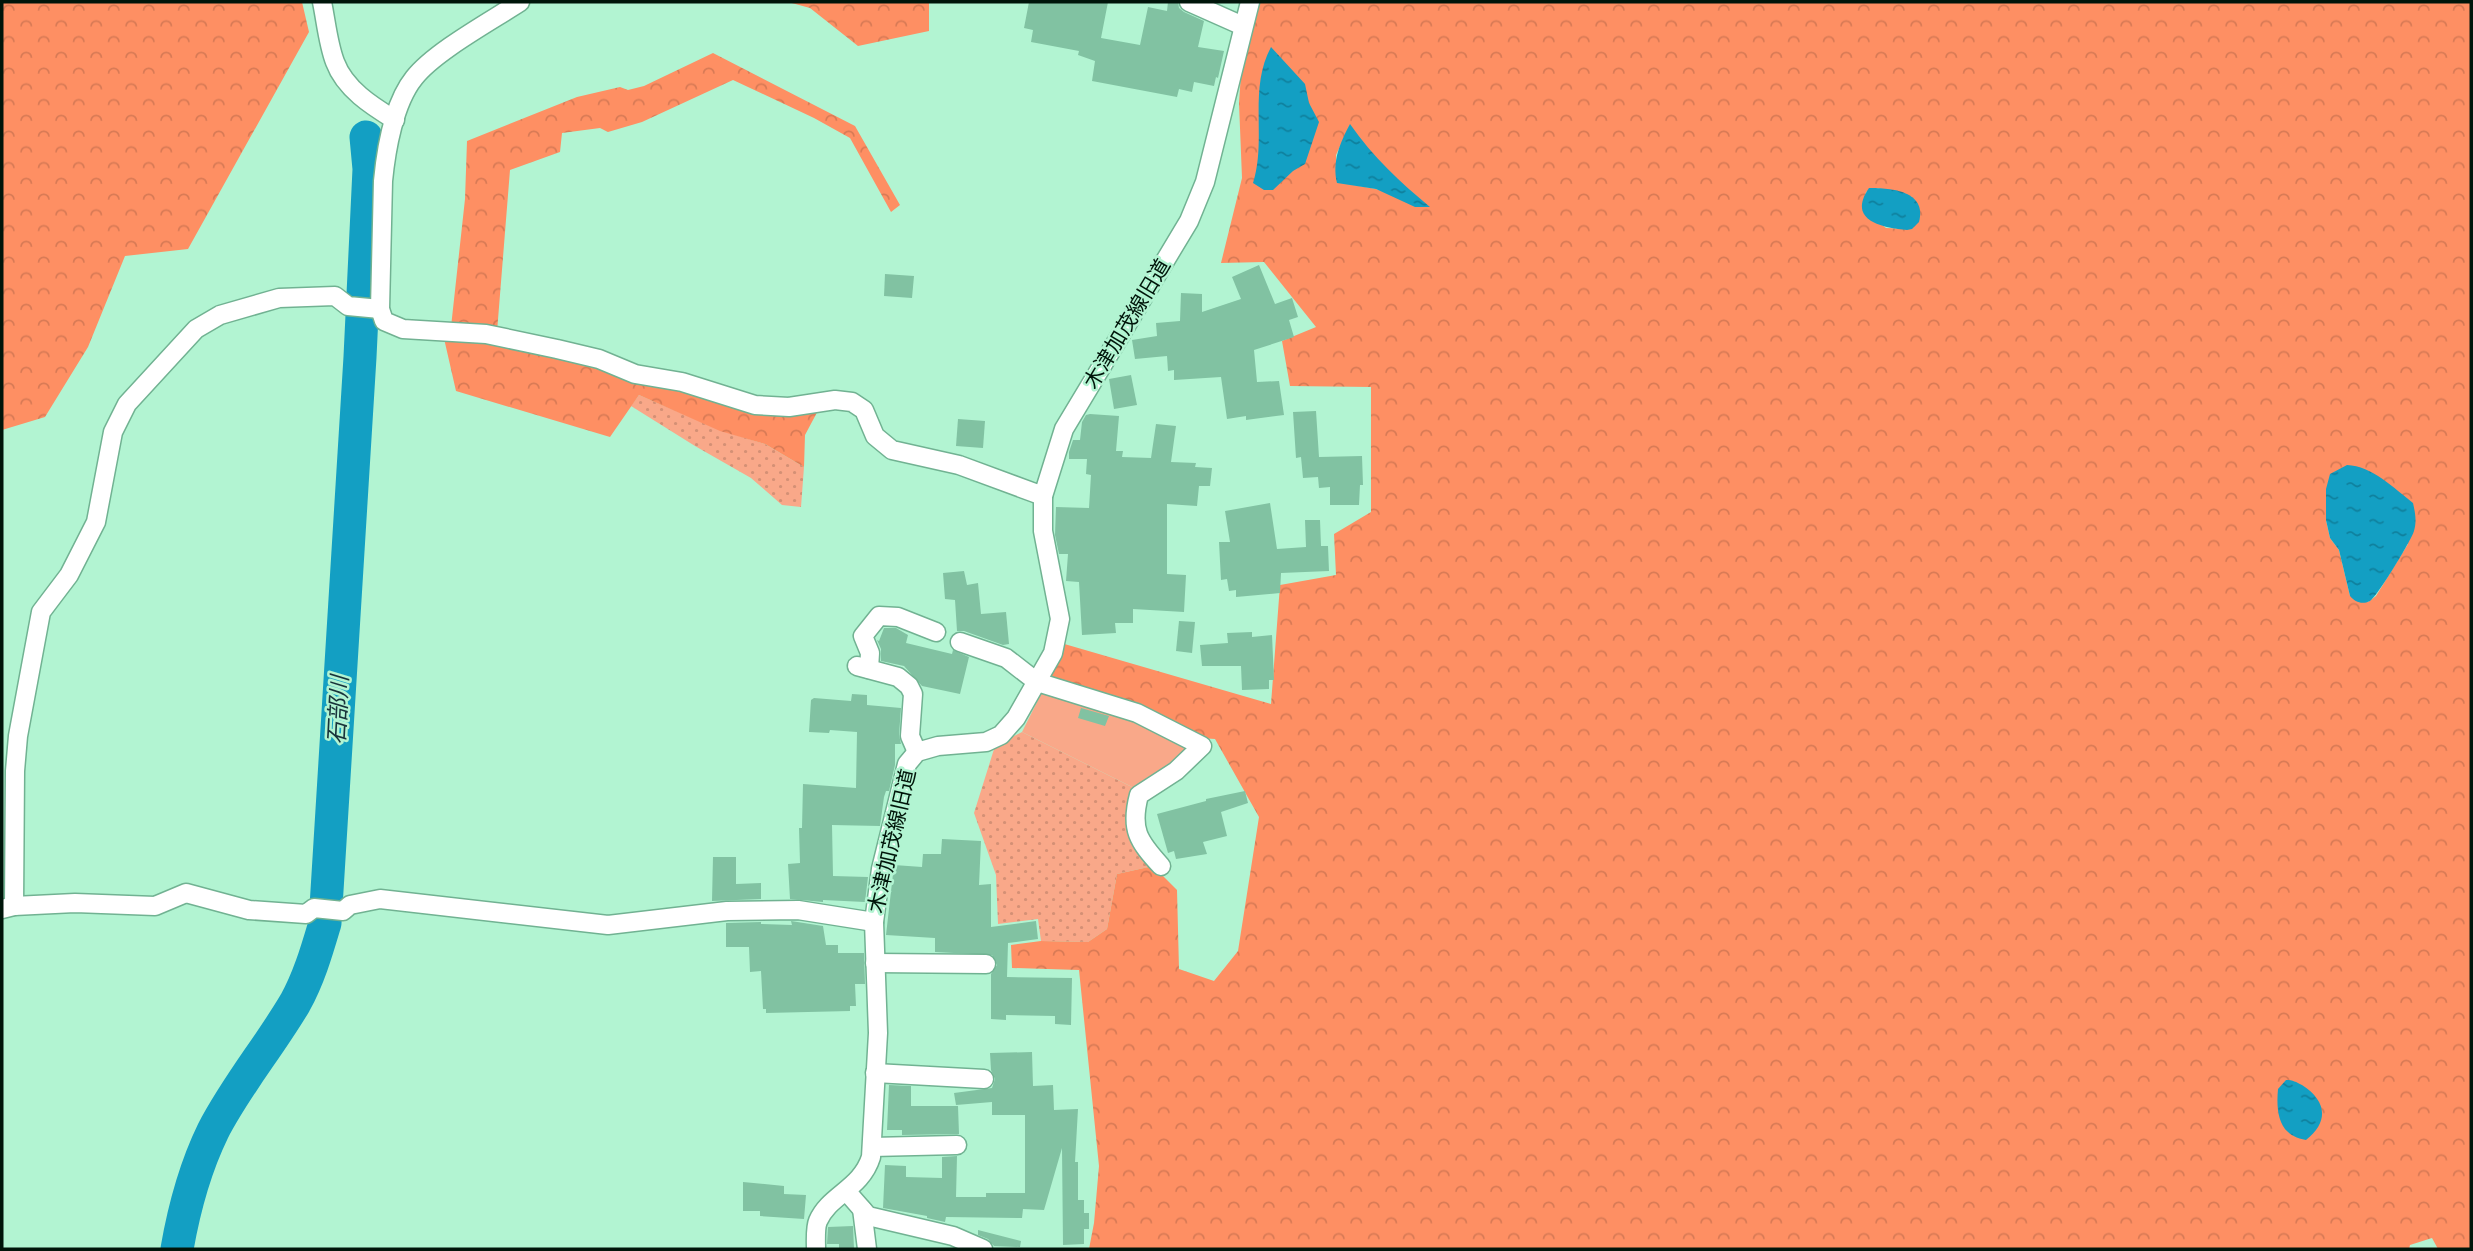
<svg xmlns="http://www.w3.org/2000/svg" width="2473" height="1251" font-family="'PT Sans','Noto Sans JP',sans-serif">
  <defs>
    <pattern id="grass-dots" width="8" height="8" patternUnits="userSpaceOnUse" patternTransform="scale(1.75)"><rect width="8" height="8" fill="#f9a889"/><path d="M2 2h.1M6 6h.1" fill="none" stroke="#d49075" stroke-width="1.8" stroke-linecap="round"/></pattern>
    <pattern id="forest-crowns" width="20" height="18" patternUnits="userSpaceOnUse" patternTransform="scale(1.75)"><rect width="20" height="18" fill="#fe8f63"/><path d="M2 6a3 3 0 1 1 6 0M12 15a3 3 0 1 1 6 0" fill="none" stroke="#d87a55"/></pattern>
    <pattern id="water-ripples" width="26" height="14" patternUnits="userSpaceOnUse" patternTransform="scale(1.75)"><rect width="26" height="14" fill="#139fc3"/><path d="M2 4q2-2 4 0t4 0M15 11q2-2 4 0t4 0" fill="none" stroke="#0f809d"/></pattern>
  </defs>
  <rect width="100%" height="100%" fill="#b2f4d2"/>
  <!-- grass -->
  <g fill="url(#grass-dots)">
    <path d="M 639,395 L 720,430 L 765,444 L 804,467 L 801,507 L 782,505 L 751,478 L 695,446 L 631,406 Z"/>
    <path d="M 1022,732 L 1138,790 L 1129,812 L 1133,846 L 1153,866 L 1117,874 L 1107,929 L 1088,942 L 1041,941 L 1038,919 L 998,924 L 996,875 L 974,813 L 995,746 Z"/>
  </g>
  <!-- forest -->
  <g fill="url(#forest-crowns)" fill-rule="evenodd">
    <path d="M 2,2 L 302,2 L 309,32 L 188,249 L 125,256 L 88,347 L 45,417 L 2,430 Z"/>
    <path d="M 788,2 L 929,2 L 929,31 L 858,46 L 810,8 Z"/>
    <path d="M 1258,2 L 2471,2 L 2471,1249 L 2438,1249 L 2432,1238 L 2410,1245 L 2409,1249 L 1089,1249 L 1094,1223 L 1099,1166 L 1079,970 L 1012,968 L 1011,945 L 1041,941 L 1088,942 L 1107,929 L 1117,874 L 1153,866 L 1177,890 L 1179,969 L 1214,981 L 1238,951 L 1259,817 L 1215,739 L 1200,738 L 1043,690 L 1061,643 L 1271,704 L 1280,585 L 1336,575 L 1334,534 L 1371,512 L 1371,387 L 1290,386 L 1282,341 L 1316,327 L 1264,262 L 1221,263 L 1242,178 L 1239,103 L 1241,74 ZM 1350,125 L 1365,146 L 1389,173 L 1429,207 L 1376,189 L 1337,182 L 1336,155 ZM 1876,188 L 1888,190 L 1912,229 L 1886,228 L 1864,210 L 1866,192 ZM 2326,489 L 2408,544 L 2376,596 L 2368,602 L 2350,596 L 2339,550 L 2330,538 L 2326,520 Z"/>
    <path d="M 713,53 L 855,126 L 900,205 L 891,212 L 850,138 L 814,118 L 733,80 L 642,122 L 608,132 L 600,128 L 562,133 L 560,152 L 510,170 L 497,332 L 451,327 L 465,199 L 467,141 L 577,97 L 620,87 L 628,90 L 644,86 Z"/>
    <path d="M 443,334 L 466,335 L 705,393 L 821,405 L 805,435 L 804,467 L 765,444 L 720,431 L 639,395 L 610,437 L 456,391 Z"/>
  </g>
  <!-- garden -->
  <path fill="#f9a889" d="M 1043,690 L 1136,718 L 1192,744 L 1172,769 L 1138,790 L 1022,732 Z"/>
  <!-- water -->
  <g fill="url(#water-ripples)">
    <path d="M 1271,47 L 1305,84 L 1309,103 L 1319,122 L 1305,164 L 1293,171 L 1273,190 L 1264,190 L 1253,183 C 1267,139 1248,90 1271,47 Z"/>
    <path d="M 1350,124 C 1373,157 1400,182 1430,207 L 1415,207 L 1376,189 L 1337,183 C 1332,161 1340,143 1350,124 Z"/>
    <path d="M 1869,188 C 1892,188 1927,191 1919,222 L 1912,229 L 1907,230 C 1884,228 1846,221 1869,188 Z"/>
    <path d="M 2347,465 C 2372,466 2394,488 2413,503 C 2415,512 2417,521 2414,531 C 2411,541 2377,597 2370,601 C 2362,605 2355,602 2350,596 L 2339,550 L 2330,538 L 2326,520 L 2326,489 L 2330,474 Z"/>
    <path d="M 2286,1080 C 2293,1080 2296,1082 2302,1085 C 2327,1101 2329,1122 2306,1140 C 2278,1136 2276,1111 2278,1089 Z"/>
  </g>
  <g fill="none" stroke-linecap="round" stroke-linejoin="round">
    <!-- river -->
    <path stroke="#139fc3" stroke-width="33" d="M 177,1249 C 184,1209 195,1168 213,1131 C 236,1086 269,1047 295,1003 C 309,978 317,950 325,923 L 360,357 L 369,169 L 366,137"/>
  </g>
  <!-- building -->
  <g fill="#81c2a2">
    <path d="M 1029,2 L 1108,2 L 1101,38 L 1140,45 L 1148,7 L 1167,11 L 1168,2 L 1178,2 L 1179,8 L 1184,12 L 1204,21 L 1198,47 L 1224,51 L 1218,78 L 1216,77 L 1214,86 L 1194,82 L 1192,92 L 1179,89 L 1177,97 L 1092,81 L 1095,61 L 1078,55 L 1079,51 L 1031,42 L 1033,30 L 1024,28 Z"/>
    <path d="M 1259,265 L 1275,304 L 1292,298 L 1298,317 L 1289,320 L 1294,337 L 1254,350 L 1257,382 L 1279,381 L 1284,415 L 1246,420 L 1246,416 L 1227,419 L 1221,377 L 1174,380 L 1174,370 L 1168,371 L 1167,356 L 1135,359 L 1132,340 L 1157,336 L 1156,323 L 1180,321 L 1181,293 L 1202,294 L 1202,312 L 1241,299 L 1232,277 Z"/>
    <path d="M 885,274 L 914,276 L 912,298 L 884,296 Z"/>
    <path d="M 1131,375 L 1137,405 L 1114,409 L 1109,379 Z"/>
    <path d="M 1316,411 L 1319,457 L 1362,456 L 1363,485 L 1360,485 L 1359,505 L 1330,505 L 1330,487 L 1319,488 L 1318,477 L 1303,478 L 1301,457 L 1296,458 L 1293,412 Z"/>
    <path d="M 1090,414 L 1119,416 L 1116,451 L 1123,451 L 1122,457 L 1151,458 L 1156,424 L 1176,426 L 1171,462 L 1196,463 L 1195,467 L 1212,468 L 1210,486 L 1199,486 L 1197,506 L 1167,504 L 1167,574 L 1186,575 L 1184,612 L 1133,609 L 1133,623 L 1115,623 L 1116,633 L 1082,635 L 1079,582 L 1066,581 L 1068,554 L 1059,554 L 1055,535 L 1056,507 L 1089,508 L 1091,475 L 1086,474 L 1087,459 L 1069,459 L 1069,452 L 1073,440 L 1080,440 L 1082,422 L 1086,415 Z"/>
    <path d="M 958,419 L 985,421 L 983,448 L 956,446 Z"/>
    <path d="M 1270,503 L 1277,549 L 1306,547 L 1305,520 L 1320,520 L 1321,546 L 1328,546 L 1329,571 L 1281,573 L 1280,593 L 1236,597 L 1236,590 L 1229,591 L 1227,579 L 1221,580 L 1219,542 L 1230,542 L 1225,511 Z"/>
    <path d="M 964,571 L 967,585 L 978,583 L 981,614 L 1006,612 L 1009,644 L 1003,645 L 964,631 L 957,631 L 955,600 L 945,599 L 943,573 Z"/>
    <path d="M 1179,621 L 1195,622 L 1192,653 L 1176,651 Z"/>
    <path d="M 884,628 L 896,628 L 908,635 L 906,643 L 952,654 L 953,650 L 969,657 L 960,694 L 922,686 L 904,666 L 881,661 L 881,649 L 877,640 L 879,641 Z"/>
    <path d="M 1252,632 L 1252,637 L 1272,635 L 1274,680 L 1269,680 L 1269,689 L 1242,690 L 1241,666 L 1202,666 L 1200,645 L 1228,643 L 1227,633 Z"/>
    <path d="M 852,694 L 867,695 L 867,705 L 901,708 L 899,735 L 901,744 L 895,744 L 895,765 L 889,791 L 886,791 L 884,797 L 880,826 L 832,825 L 833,876 L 868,877 L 865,902 L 823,900 L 823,902 L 790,899 L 788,864 L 800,863 L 799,828 L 802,828 L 803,784 L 856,788 L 857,732 L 830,730 L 829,733 L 809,732 L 811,700 L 814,698 L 851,701 Z"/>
    <path d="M 1081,708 L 1109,716 L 1105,726 L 1078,718 Z"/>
    <path d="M 1245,791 L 1248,803 L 1221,812 L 1227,836 L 1203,842 L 1207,854 L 1176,859 L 1174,851 L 1168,853 L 1157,814 L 1206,801 L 1206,799 Z"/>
    <path d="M 942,839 L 981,841 L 979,885 L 991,884 L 991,927 L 1036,921 L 1038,939 L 1008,943 L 1007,977 L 1072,978 L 1071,1025 L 1055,1024 L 1055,1016 L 1006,1015 L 1006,1020 L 991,1019 L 991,974 L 997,965 L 992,955 L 935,952 L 935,938 L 886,935 L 894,865 L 922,867 L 923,854 L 941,854 Z"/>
    <path d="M 713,857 L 736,857 L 736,884 L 761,883 L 761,899 L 712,901 Z"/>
    <path d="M 791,921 L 823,926 L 826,945 L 838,945 L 838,953 L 864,953 L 865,984 L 855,984 L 856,1006 L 850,1006 L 850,1011 L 766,1013 L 766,1009 L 763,1009 L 761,971 L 750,972 L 749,947 L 726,947 L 726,923 L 761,922 L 761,924 L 792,925 Z"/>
    <path d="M 1032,1052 L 1033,1086 L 1053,1085 L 1054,1110 L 1078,1109 L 1075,1162 L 1078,1162 L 1078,1200 L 1084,1200 L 1084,1213 L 1089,1213 L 1089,1229 L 1084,1229 L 1084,1244 L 1063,1245 L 1062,1148 L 1044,1210 L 1023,1209 L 1022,1218 L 946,1217 L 945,1222 L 927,1218 L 927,1216 L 883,1208 L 885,1165 L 906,1166 L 906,1177 L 942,1178 L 942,1157 L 957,1156 L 956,1197 L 986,1197 L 986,1193 L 1025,1193 L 1025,1115 L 992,1115 L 992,1102 L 956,1105 L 954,1093 L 992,1088 L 995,1079 L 991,1070 L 990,1053 Z"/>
    <path d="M 889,1085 L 911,1086 L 911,1106 L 958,1106 L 959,1134 L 902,1135 L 902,1130 L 887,1130 Z"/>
    <path d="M 743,1182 L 784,1186 L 784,1194 L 806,1195 L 804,1219 L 760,1216 L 760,1211 L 743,1211 Z"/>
    <path d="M 853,1226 L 854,1249 L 839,1249 L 839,1244 L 827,1244 L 828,1227 Z"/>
    <path d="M 978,1230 L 1021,1241 L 1020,1247 L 994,1246 L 988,1239 L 978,1235 Z"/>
  </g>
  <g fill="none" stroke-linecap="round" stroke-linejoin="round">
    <!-- street casing -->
    <g stroke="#71b292" stroke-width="21">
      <g id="street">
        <path d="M 322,2 C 326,21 328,44 335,62 C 345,89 372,106 395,120"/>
        <path d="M 520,2 C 491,21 434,52 414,78 C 394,103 386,150 383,181 L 380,309 L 384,321 L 403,329 L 486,334 L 557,349 L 599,359 L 635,374 L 682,382 L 755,405 L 789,407 L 835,400 L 852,402 L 864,410 L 875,436 L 892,450 L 959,465 L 1043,496"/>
        <path d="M 1189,2 L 1243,26"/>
        <path d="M 960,642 L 1006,658 L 1037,682 L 1137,713 L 1202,746 L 1176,771 L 1139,795 C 1130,829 1138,841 1161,866"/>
        <path d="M 857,666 L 898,677 L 909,686 L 913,694 L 910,736 L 917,752"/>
        <path d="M 869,669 L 870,653 L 863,636 L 879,616 L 898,617 L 936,632"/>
        <path d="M 14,906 L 15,771 L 18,736 L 41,612 L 69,575 L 96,522 L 113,432 L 127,404 L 196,329 L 220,315 L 279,298 L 335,296 L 348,306 L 380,309"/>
        <path d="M 2,909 L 14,906 L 75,903 L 155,906 L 186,893 L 249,910 L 306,914 L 314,908 L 343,911 L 350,905 L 380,899 L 608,925 L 727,911 L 798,910 L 874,922"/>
        <path d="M 875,963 L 986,964"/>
        <path d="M 875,1073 L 984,1079"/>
        <path d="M 872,1147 L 957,1145"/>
        <path d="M 847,1192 L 868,1216 L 953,1236 L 983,1249"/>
        <path d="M 862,1209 L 867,1249"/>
        <path d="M 816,1249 C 816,1241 815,1228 818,1221 C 829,1195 861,1189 871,1157 L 878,1033 L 874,922 L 881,869 L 907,764 L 917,752 L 938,746 L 986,742 L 1001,735 L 1016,718 L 1053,653 L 1060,619 L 1043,531 L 1043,496 L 1064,429 L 1189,221 L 1205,182 L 1250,2"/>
      </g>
    </g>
    <!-- street -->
    <use href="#street" stroke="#fff" stroke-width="18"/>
  </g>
  <g text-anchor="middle" stroke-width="5" stroke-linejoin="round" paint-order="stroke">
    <!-- street labels -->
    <g font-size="21" fill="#00150a" stroke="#b2f4d2">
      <text transform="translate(1127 324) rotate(-59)" y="7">木津加茂線旧道</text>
      <text transform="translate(892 841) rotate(-77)" y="7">木津加茂線旧道</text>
    </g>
    <!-- water labels -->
    <g font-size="23" font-style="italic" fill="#18323a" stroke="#b2f4d2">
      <text transform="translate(338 710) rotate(-87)" y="8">石部川</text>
    </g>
  </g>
  <!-- border -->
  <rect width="2473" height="1251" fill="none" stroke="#00150a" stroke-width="7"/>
</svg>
